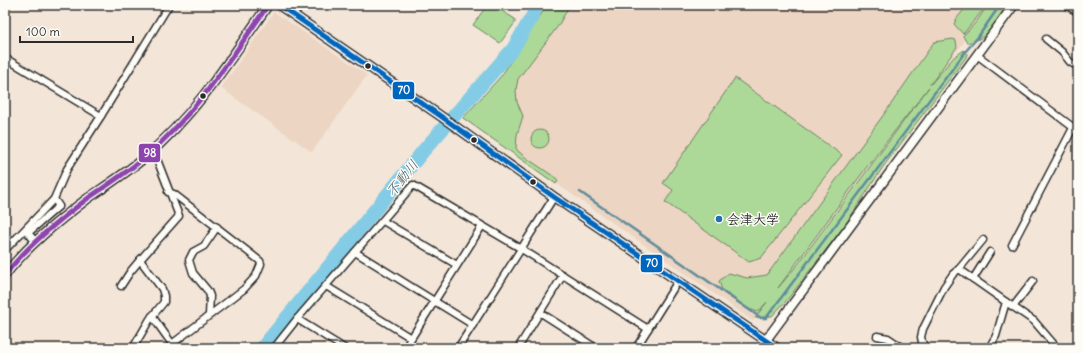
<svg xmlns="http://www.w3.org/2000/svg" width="1083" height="353" font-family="Delius,'Klee One',sans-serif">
  <rect width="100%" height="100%" fill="#f3e5d8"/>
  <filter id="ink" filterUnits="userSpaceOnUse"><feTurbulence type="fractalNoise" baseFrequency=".025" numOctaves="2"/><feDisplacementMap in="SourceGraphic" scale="8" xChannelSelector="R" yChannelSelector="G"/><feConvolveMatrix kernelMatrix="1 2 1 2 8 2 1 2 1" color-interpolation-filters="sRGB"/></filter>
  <g filter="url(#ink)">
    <!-- built -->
    <g fill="#ecd5c2">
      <path d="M 545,5 L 992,5 L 753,321 L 463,118 L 502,76 Z"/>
      <path d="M 274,12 L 367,75 L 312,152 L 221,88 Z"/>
    </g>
    <!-- green -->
    <g fill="#acd998" stroke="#6c8262" fill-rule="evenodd">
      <path d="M 487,5 L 492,5 L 515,19 L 515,23 L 500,43 L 473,25 Z"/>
      <path d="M 547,5 L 568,5 L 568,8 L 558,26 L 518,79 L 516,90 L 517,102 L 523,116 L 517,135 L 516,148 L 518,151 L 525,157 L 556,178 L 558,181 L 556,184 L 463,118 L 502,75 Z"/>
      <path d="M 968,5 L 987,5 L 963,34 L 954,24 L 957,18 Z"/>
      <path d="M 988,5 L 1007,5 C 995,22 990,39 967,43 L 963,36 L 976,22 Z"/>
      <path d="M 953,39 L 956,41 L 957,47 L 930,85 L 954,57 L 964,50 L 967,53 L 967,56 L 883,167 L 845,225 L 787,300 L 772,316 L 755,318 L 767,302 L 758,312 L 746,308 L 723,293 L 719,281 L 729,273 L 747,278 L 767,275 L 887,110 L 934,42 ZM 929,87 L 798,264 L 778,288 L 866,168 Z"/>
      <path d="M 735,78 L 842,155 L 761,258 L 749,262 L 665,202 L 673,190 L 663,183 Z"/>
      <circle cx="540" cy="139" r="9"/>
    </g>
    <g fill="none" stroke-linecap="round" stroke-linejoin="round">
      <!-- stream -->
      <path stroke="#608c9b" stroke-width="2.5" d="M 580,192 L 761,318 L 766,318 L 965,52 L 978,37 L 1000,5"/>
      <!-- river -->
      <path stroke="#84cce5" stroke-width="14" d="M 262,348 L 424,150 L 513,49 L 533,15 L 537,5"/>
      <!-- minor casing -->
      <g stroke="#2b2b2b" stroke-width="9">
        <g id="minor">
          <path d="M 1068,5 L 1069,7 L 1078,12"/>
          <path d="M 1046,39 L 1062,52 L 1070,62 L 1078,67"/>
          <path d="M 977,55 L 1078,131"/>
          <path d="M 5,58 L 101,116"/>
          <path d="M 168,192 L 174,194 L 260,261 L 261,264 L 256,276 L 244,289 L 172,344"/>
          <path d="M 383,221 L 457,265"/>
          <path d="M 36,242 L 28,233 L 59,206 L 54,199 L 67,169 L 101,116 L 169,5"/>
          <path d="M 1012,245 L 1073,128"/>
          <path d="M 5,250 L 54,199"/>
          <path d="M 355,252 L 473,325"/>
          <path d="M 959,269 L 1006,302"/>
          <path d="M 973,279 L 990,252"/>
          <path d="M 121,286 L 130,272 L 140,260"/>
          <path d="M 326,286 L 411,338"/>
          <path d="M 1013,307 L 1033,281"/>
          <path d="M 541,313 L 596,348"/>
          <path d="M 209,315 L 210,296 L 208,291 L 193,273 L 189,260 L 193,252 L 204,246 L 217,227"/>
          <path d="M 152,316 L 175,348"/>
          <path d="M 297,319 L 344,348"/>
          <path d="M 877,336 L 888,338 L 903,348"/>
          <path d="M 133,348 L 150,319 L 164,302 L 164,296 L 162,289 L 140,260 L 179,216 L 158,162 L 149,153"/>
          <path d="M 274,348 L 297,319 L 413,185 L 520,248 L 648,329"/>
          <path d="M 405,348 L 482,226"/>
          <path d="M 458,348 L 554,197"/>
          <path d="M 518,348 L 563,275"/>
          <path d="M 636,348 L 678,281"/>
          <path d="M 926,348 L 922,342 L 921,337 L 923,329 L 944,287 L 953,274 L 959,269 L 983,240"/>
          <path d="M 989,348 L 996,336 L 1006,302 L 1034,321 L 1057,348"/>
        </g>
      </g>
      <!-- tertiary casing -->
      <g stroke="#2b2b2b" stroke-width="11">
        <g id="tertiary">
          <path d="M 279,5 L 442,117 L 554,197 L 777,348"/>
          <path d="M 5,275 C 27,246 58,221 87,199 C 106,186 126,173 144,158 C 195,115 230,60 268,5"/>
          <path d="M 766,340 L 1014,5"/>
        </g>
      </g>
      <!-- minor -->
      <use href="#minor" stroke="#fdfcf7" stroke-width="6"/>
      <!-- tertiary -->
      <use href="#tertiary" stroke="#fdfcf7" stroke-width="8"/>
      <!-- bus-1 casing -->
      <g stroke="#fdfcf7" stroke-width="8">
        <path id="bus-1" d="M 279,5 L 442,117 L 554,197 L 777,348"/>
      </g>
      <!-- bus-2 casing -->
      <g stroke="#fdfcf7" stroke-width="8">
        <path id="bus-2" d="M 5,275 C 27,246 58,221 87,199 C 106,186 126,173 144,158 C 195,115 230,60 268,5"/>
      </g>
      <!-- bus-1 -->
      <use href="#bus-1" stroke="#0065bd" stroke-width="5"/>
      <!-- bus-2 -->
      <use href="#bus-2" stroke="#8e44ad" stroke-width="5"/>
    </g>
  </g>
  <!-- markers -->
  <g fill="#2b2b2b" stroke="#fdfcf7" stroke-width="1.5">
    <circle cx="368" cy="66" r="3.5"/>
    <circle cx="203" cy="96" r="3.5"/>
    <circle cx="474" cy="140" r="3.5"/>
    <circle cx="533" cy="182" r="3.5"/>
  </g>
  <circle fill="#1f6fb2" stroke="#fdfcf7" stroke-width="1.5" cx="719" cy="219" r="4"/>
  <g text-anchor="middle" stroke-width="3" stroke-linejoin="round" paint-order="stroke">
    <!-- poi labels -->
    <g font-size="13" font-weight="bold" fill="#2b2b2b" stroke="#fdfcf7" text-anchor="start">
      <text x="727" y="224">会津大学</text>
    </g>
    <!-- water labels -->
    <g font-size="14" font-style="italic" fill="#465b63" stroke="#fdfcf7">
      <text transform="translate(402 178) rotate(-51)" y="5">不動川</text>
    </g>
  </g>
  <g stroke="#fdfcf7" stroke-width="1.5">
    <rect x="392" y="81" width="23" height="19" rx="4" fill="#0065bd"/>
    <rect x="138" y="143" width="23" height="20" rx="4" fill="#8e44ad"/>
    <rect x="640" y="254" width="23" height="19" rx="4" fill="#0065bd"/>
  </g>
  <g font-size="11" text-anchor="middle" font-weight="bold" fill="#fff">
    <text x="404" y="94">70</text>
    <text x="150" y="157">98</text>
    <text x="652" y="267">70</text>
  </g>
  <!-- margin -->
  <rect width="1083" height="353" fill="none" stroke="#fdfcf7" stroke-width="20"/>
  <rect x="10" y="10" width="1063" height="333" fill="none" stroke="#2b2b2b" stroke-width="1.5" filter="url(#ink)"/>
  <!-- scale -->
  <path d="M20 36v6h113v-6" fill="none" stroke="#2b2b2b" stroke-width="2"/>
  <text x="26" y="36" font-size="12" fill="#2b2b2b" stroke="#fdfcf7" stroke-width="3" paint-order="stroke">100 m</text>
</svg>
